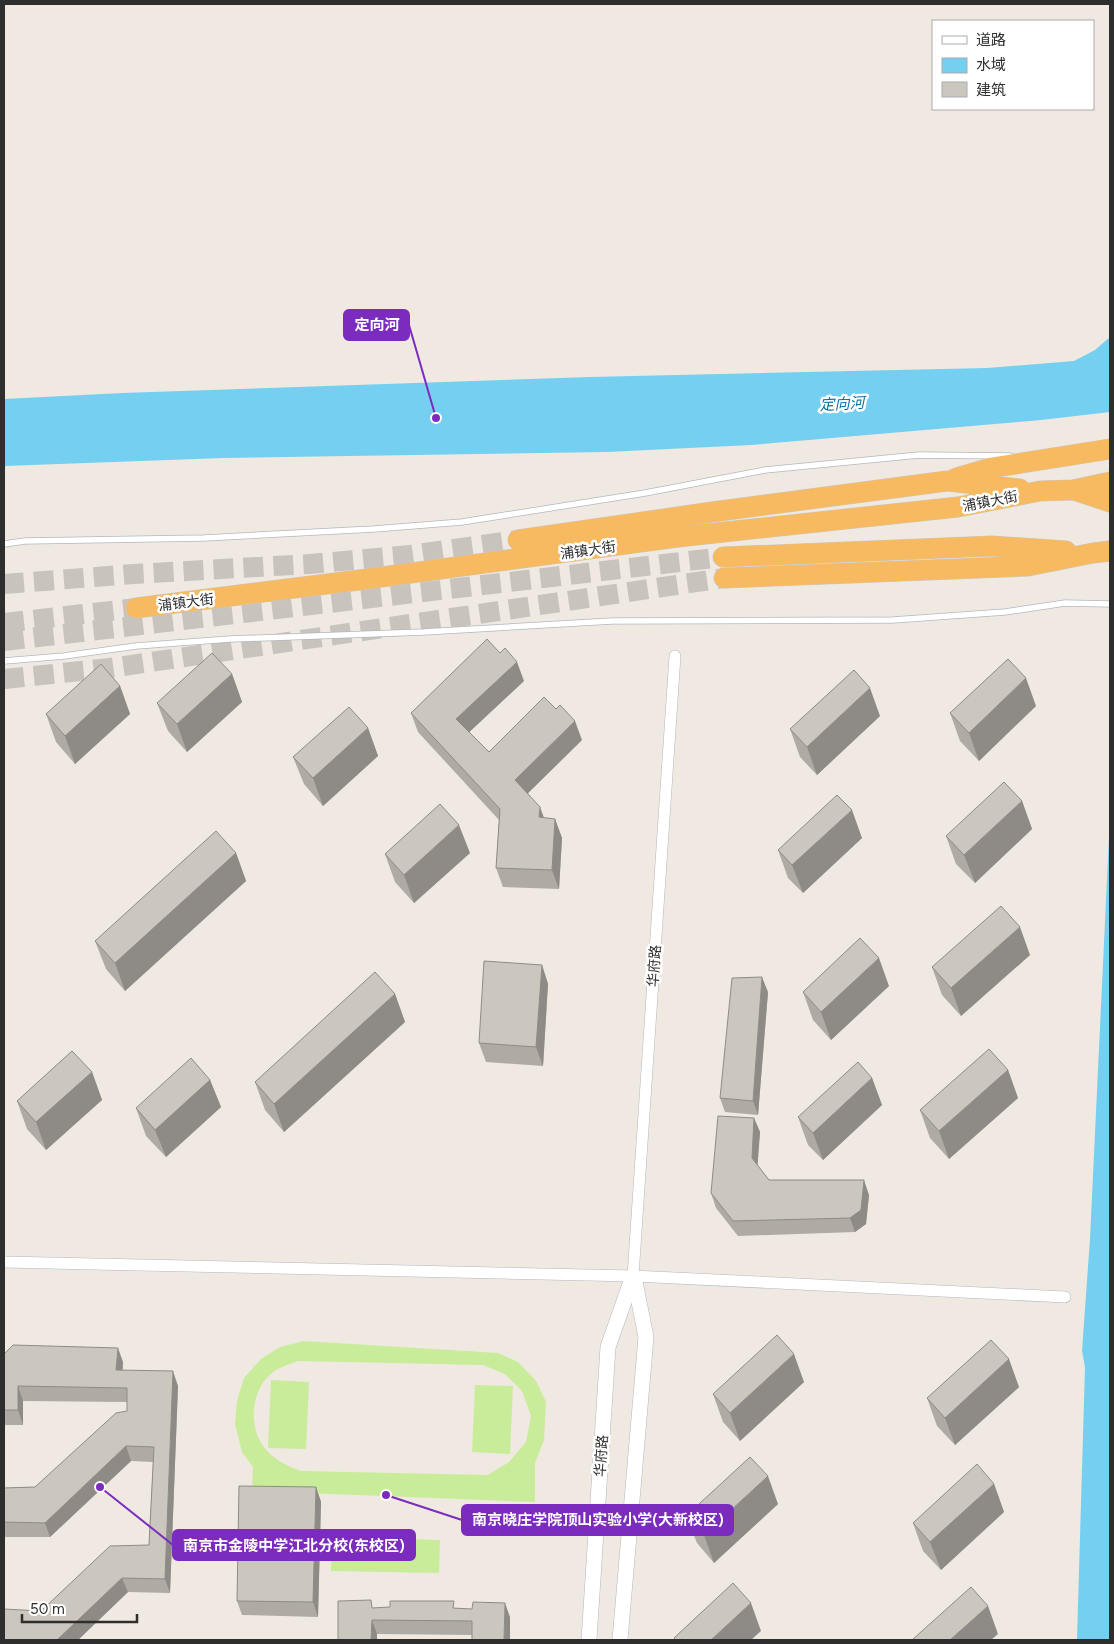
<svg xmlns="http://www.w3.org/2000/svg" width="1114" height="1644" font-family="Figtree,'Noto Sans SC',sans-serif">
  <rect width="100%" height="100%" fill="#efe9e1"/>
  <!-- pitch -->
  <g fill="#c9ec9a" fill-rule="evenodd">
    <path d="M 304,1341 L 498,1353 L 518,1362 L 536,1381 L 546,1402 L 544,1440 L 535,1463 L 535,1502 L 252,1491 L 253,1467 L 242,1452 L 235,1424 L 237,1401 L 244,1378 L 261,1359 L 280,1347 ZM 298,1361 L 483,1365 L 505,1374 L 522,1391 L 531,1416 L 526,1442 L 509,1462 L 488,1475 L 301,1471 C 286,1465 272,1459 263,1446 C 247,1423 252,1385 276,1370 C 283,1366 291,1364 298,1361 Z"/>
    <path d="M 271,1380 L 309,1382 L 306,1449 L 268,1448 Z"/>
    <path d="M 475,1385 L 513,1386 L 510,1454 L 472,1452 Z"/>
    <path d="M 332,1537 L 440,1540 L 439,1573 L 331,1571 Z"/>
  </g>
  <!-- water -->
  <g fill="#75cff0">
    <path d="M 1110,337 L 1110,412 L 1041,420 L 751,445 L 607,452 L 223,458 L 4,466 L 4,399 L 122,393 L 590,377 L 987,368 L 1074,361 L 1095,350 Z"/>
    <path d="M 1110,816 L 1110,1640 L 1077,1640 L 1085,1367 L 1082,1351 L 1090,1239 Z"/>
  </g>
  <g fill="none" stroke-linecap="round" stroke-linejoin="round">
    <!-- trunk-tunnel -->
    <g stroke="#c8c4bd" stroke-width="20" stroke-dasharray="20 10" stroke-linecap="butt">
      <path d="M 4,584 L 134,574 L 310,564 L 410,555 L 518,540"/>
      <path d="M 4,623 L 136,608"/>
      <path d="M 4,641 L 723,557"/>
      <path d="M 4,679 L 110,668 L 724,578"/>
    </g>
    <!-- service casing -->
    <g stroke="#b4b7c1" stroke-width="7">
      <g id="service">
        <path d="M 4,544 L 25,541 L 204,538 L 374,529 L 462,522 L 645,493 L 765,470 L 919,455 L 1010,456"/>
        <path d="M 4,661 L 64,656 L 136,646 L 230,639 L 424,632 L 612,621 L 893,620 L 1005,612 L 1065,603 L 1110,604"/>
      </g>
    </g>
    <!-- minor casing -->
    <g stroke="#b4b7c1" stroke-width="12">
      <g id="minor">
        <path d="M 4,1262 L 633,1276 L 1065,1297"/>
        <path d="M 633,1276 L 675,656"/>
      </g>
    </g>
    <!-- tertiary casing -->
    <g stroke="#b4b7c1" stroke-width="16">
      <g id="tertiary">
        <path d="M 589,1640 L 608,1347 L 633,1276"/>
        <path d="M 620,1640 L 646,1337 L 634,1277"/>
      </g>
    </g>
    <!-- trunk casing -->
    <g stroke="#c9c9c9" stroke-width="21">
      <g id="trunk">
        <path d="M 956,478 L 990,468 L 1110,449"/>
        <path d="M 1074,490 L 1110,502"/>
        <path d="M 518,540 L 712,512 L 947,481 L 1020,489"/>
        <path d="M 723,557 L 992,546 L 1066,551"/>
        <path d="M 724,578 L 1028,566 L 1093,553 L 1110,551"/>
        <path d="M 136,608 L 367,579 L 678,537 L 958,507 L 1040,491 L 1073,490 L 1110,482"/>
      </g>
    </g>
    <!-- service -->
    <use href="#service" stroke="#fff" stroke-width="5.5"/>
    <!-- minor -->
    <use href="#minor" stroke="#fff" stroke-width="11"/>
    <!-- tertiary -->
    <use href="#tertiary" stroke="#fff" stroke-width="15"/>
    <!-- trunk -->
    <use href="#trunk" stroke="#f8ba60" stroke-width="20"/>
  </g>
  <!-- wall -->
  <g fill="#afaba4">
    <path d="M 232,674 L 242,702 L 187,752 L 168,731 L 157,703 Z"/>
    <path d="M 524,681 L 469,732 L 489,752 L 582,740 L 528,793 L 544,818 L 555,819 L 562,838 L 559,889 L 503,887 L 496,868 L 499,820 L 418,732 L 411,713 Z"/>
    <path d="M 120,686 L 130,714 L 75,764 L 56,742 L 46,714 Z"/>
    <path d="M 1036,706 L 979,761 L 960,741 L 950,713 Z"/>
    <path d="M 880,716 L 817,775 L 800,757 L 790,729 Z"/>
    <path d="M 368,728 L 378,756 L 323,806 L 304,784 L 293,757 Z"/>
    <path d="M 1022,801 L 1032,829 L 975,883 L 956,864 L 946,836 Z"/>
    <path d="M 862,838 L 803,893 L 788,878 L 778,850 Z"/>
    <path d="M 236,853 L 246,881 L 125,991 L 106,969 L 95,941 Z"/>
    <path d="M 470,853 L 414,903 L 395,882 L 385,854 Z"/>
    <path d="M 1030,955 L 961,1016 L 942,995 L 932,967 Z"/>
    <path d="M 542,965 L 548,984 L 543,1066 L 486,1062 L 479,1043 Z"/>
    <path d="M 889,986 L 831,1040 L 813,1020 L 803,992 Z"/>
    <path d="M 768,992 L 758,1115 L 725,1112 L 720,1098 Z"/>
    <path d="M 395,994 L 405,1022 L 284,1132 L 265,1110 L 255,1082 Z"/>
    <path d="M 1008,1070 L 1018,1098 L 949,1159 L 930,1138 L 920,1110 Z"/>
    <path d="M 92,1072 L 102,1100 L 46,1150 L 27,1129 L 17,1101 Z"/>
    <path d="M 872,1078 L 882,1105 L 823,1160 L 808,1145 L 798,1117 Z"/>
    <path d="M 210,1080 L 221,1107 L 166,1157 L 146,1136 L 136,1108 Z"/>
    <path d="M 754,1118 L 760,1132 L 757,1166 L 769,1180 L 869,1195 L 866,1224 L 855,1232 L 738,1236 L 716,1208 L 711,1193 Z"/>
    <path d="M 4,1354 L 123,1362 L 122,1370 L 178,1386 L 170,1593 L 128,1592 L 78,1640 L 4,1640 L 41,1611 L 149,1545 L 153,1462 L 131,1461 L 50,1537 L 4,1537 L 4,1488 L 35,1487 L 127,1411 L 127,1402 L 23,1401 L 23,1425 L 4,1425 Z"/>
    <path d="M 804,1382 L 740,1441 L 723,1422 L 713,1394 Z"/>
    <path d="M 1019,1387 L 955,1445 L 937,1426 L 927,1398 Z"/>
    <path d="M 994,1484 L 1004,1512 L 941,1570 L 923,1551 L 913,1523 Z"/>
    <path d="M 316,1487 L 321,1502 L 318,1617 L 242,1615 L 237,1601 Z"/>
    <path d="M 778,1504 L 714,1563 L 697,1543 L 686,1516 Z"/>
    <path d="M 374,1608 L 457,1608 L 510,1617 L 472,1635 L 377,1634 L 377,1640 L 338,1640 Z"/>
  </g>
  <!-- shaded-wall -->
  <g fill="#8e8b86">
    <path d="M 517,662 L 524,681 L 463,738 L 456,719 Z"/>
    <path d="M 232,674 L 242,702 L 187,752 L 177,724 Z"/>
    <path d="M 1026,678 L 1036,706 L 979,761 L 969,733 Z"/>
    <path d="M 120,686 L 130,714 L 75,764 L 65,736 Z"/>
    <path d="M 870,688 L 880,716 L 817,775 L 807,747 Z"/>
    <path d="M 575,721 L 582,740 L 522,799 L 515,780 Z"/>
    <path d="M 368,728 L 378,756 L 323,806 L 313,778 Z"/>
    <path d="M 1022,801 L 1032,829 L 975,883 L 964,855 Z"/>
    <path d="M 540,807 L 547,826 L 539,817 Z"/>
    <path d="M 852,810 L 862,838 L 803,893 L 792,865 Z"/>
    <path d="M 555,819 L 562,838 L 559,889 L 552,870 Z"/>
    <path d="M 459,825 L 470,853 L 414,903 L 404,875 Z"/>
    <path d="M 236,853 L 246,881 L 125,991 L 115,963 Z"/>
    <path d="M 1020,927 L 1030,955 L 961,1016 L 951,988 Z"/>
    <path d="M 879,958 L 889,986 L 831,1040 L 821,1012 Z"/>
    <path d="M 542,965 L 548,984 L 543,1066 L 536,1047 Z"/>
    <path d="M 762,977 L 768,992 L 758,1115 L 753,1101 Z"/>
    <path d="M 395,994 L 405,1022 L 284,1132 L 274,1104 Z"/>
    <path d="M 1008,1070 L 1018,1098 L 949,1159 L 939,1131 Z"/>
    <path d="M 92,1072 L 102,1100 L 46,1150 L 36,1122 Z"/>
    <path d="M 872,1078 L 882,1105 L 823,1160 L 813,1133 Z"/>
    <path d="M 210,1080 L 221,1107 L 166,1157 L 155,1130 Z"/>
    <path d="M 754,1118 L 760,1132 L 757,1173 L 752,1158 Z"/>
    <path d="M 864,1180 L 869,1195 L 866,1224 L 855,1232 L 850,1218 Z"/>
    <path d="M 118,1348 L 123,1362 L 122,1385 L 116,1370 Z"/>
    <path d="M 794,1354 L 804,1382 L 740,1441 L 730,1413 Z"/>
    <path d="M 1009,1359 L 1019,1387 L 955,1445 L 945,1418 Z"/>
    <path d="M 173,1371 L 178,1386 L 170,1593 L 165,1579 Z"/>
    <path d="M 18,1386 L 23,1401 L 23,1425 L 18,1410 Z"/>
    <path d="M 126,1446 L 131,1461 L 50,1537 L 45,1523 Z"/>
    <path d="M 768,1476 L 778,1504 L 714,1563 L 704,1535 Z"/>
    <path d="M 994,1484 L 1004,1512 L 941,1570 L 930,1542 Z"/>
    <path d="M 316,1487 L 321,1502 L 318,1617 L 313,1602 Z"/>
    <path d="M 122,1578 L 128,1592 L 78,1640 L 57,1640 Z"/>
    <path d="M 505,1603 L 510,1617 L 510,1640 L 504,1640 Z"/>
    <path d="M 751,1603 L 761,1631 L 751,1640 L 711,1640 Z"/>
    <path d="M 988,1606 L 998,1634 L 991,1640 L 950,1640 Z"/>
    <path d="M 372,1620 L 377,1634 L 377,1640 L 371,1640 Z"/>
  </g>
  <!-- building -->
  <g fill="#cbc7bf" stroke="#8e8b86">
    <path d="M 487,639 L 500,653 L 505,648 L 517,662 L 456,719 L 489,752 L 544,697 L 556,709 L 560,705 L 575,721 L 515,780 L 540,807 L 539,817 L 555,819 L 552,870 L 496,868 L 500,809 L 411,713 Z"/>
    <path d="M 212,653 L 232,674 L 177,724 L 157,703 Z"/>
    <path d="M 1008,659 L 1026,678 L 969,733 L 950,713 Z"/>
    <path d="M 101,664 L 120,686 L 65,736 L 46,714 Z"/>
    <path d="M 854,670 L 870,688 L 807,747 L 790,729 Z"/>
    <path d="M 349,707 L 368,728 L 313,778 L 293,757 Z"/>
    <path d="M 1004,782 L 1022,801 L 964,855 L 946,836 Z"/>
    <path d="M 837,795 L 852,810 L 792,865 L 778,850 Z"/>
    <path d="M 440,804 L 459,825 L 404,875 L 385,854 Z"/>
    <path d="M 216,831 L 236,853 L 115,963 L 95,941 Z"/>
    <path d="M 1001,906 L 1020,927 L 951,988 L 932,967 Z"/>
    <path d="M 860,938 L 879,958 L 821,1012 L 803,992 Z"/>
    <path d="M 484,961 L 542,965 L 536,1047 L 479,1043 Z"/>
    <path d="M 375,972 L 395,994 L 274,1104 L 255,1082 Z"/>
    <path d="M 762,977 L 753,1101 L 720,1098 L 732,978 Z"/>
    <path d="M 989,1049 L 1008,1070 L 939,1131 L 920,1110 Z"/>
    <path d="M 72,1051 L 92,1072 L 36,1122 L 17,1101 Z"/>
    <path d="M 191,1058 L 210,1080 L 155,1130 L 136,1108 Z"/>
    <path d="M 858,1062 L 872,1078 L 813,1133 L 798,1117 Z"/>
    <path d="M 718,1116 L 754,1118 L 752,1158 L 769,1180 L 864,1180 L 861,1210 L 850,1218 L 733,1221 L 711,1193 Z"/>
    <path d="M 777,1335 L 794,1354 L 730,1413 L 713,1394 Z"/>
    <path d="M 991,1340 L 1009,1359 L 945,1418 L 927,1398 Z"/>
    <path d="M 13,1345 L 118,1348 L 116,1370 L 173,1371 L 165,1579 L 122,1578 L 57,1640 L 4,1640 L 4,1609 L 41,1611 L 110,1546 L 149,1545 L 154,1447 L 126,1446 L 45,1523 L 4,1522 L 4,1488 L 35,1487 L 116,1413 L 127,1411 L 127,1388 L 18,1386 L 18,1410 L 4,1410 L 4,1354 Z"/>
    <path d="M 750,1457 L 768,1476 L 704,1535 L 686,1516 Z"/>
    <path d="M 977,1464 L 994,1484 L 930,1542 L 913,1523 Z"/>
    <path d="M 239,1486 L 316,1487 L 313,1602 L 237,1601 Z"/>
    <path d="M 733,1583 L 751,1603 L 711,1640 L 676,1640 L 674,1638 Z"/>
    <path d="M 971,1587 L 988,1606 L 950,1640 L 912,1640 Z"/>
    <path d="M 371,1600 L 372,1608 L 390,1607 L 390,1601 L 454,1601 L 453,1608 L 472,1609 L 473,1602 L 505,1603 L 504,1640 L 472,1640 L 472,1621 L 372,1620 L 371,1640 L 338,1640 L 338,1601 Z"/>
  </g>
  <g text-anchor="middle" stroke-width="5" stroke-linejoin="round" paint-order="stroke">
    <!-- street labels -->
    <g font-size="14" fill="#2e2e2e" stroke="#fff">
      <text transform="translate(990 501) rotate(-11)" y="5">浦镇大街</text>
      <text transform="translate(588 550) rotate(-8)" y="5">浦镇大街</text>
      <text transform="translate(186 602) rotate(-7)" y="5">浦镇大街</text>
      <text transform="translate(654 966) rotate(-86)" y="5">华府路</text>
      <text transform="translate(601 1456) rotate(-86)" y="5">华府路</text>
    </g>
    <!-- water labels -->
    <g font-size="15" font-style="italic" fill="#0d6fa3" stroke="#fff">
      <text transform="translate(842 404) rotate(-3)" y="5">定向河</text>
    </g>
  </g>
  <!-- callouts -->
  <path fill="none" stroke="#7b2cbf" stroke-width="2" d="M436 418L409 325M386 1495L462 1520M100 1487L173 1545"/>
  <g fill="#7b2cbf" stroke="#fff" stroke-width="2">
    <circle cx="436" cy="418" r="5"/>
    <circle cx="386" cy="1495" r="5"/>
    <circle cx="100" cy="1487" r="5"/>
  </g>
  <g fill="#7b2cbf" stroke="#7b2cbf" stroke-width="2">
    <rect x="344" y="310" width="65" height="30" rx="5"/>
    <rect x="462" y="1505" width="271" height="30" rx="5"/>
    <rect x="173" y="1530" width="242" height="30" rx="5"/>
  </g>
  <g font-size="15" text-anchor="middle" font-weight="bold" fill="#fff">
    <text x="377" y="330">定向河</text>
    <text x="598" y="1525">南京晓庄学院顶山实验小学(大新校区)</text>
    <text x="294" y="1551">南京市金陵中学江北分校(东校区)</text>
  </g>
  <!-- border -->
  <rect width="1114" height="1644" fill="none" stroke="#2e2e2e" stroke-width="10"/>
  <!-- legend -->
  <rect x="932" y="20" width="162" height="90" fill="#ffffff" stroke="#ababab"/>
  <rect x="942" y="36" width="25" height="8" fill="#ffffff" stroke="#ababab"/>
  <text x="976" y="45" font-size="15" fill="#2e2e2e">道路</text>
  <rect x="942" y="58" width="25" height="15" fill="#75cff0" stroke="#ababab"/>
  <text x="976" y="70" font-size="15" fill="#2e2e2e">水域</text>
  <rect x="942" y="82" width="25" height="15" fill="#cbc7bf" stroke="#ababab"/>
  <text x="976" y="95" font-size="15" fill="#2e2e2e">建筑</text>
  <!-- scale -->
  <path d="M22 1614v8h115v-8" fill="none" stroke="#2e2e2e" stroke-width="2.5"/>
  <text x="30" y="1614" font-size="15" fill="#2e2e2e" stroke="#ffffff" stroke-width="4" paint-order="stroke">50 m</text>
</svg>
